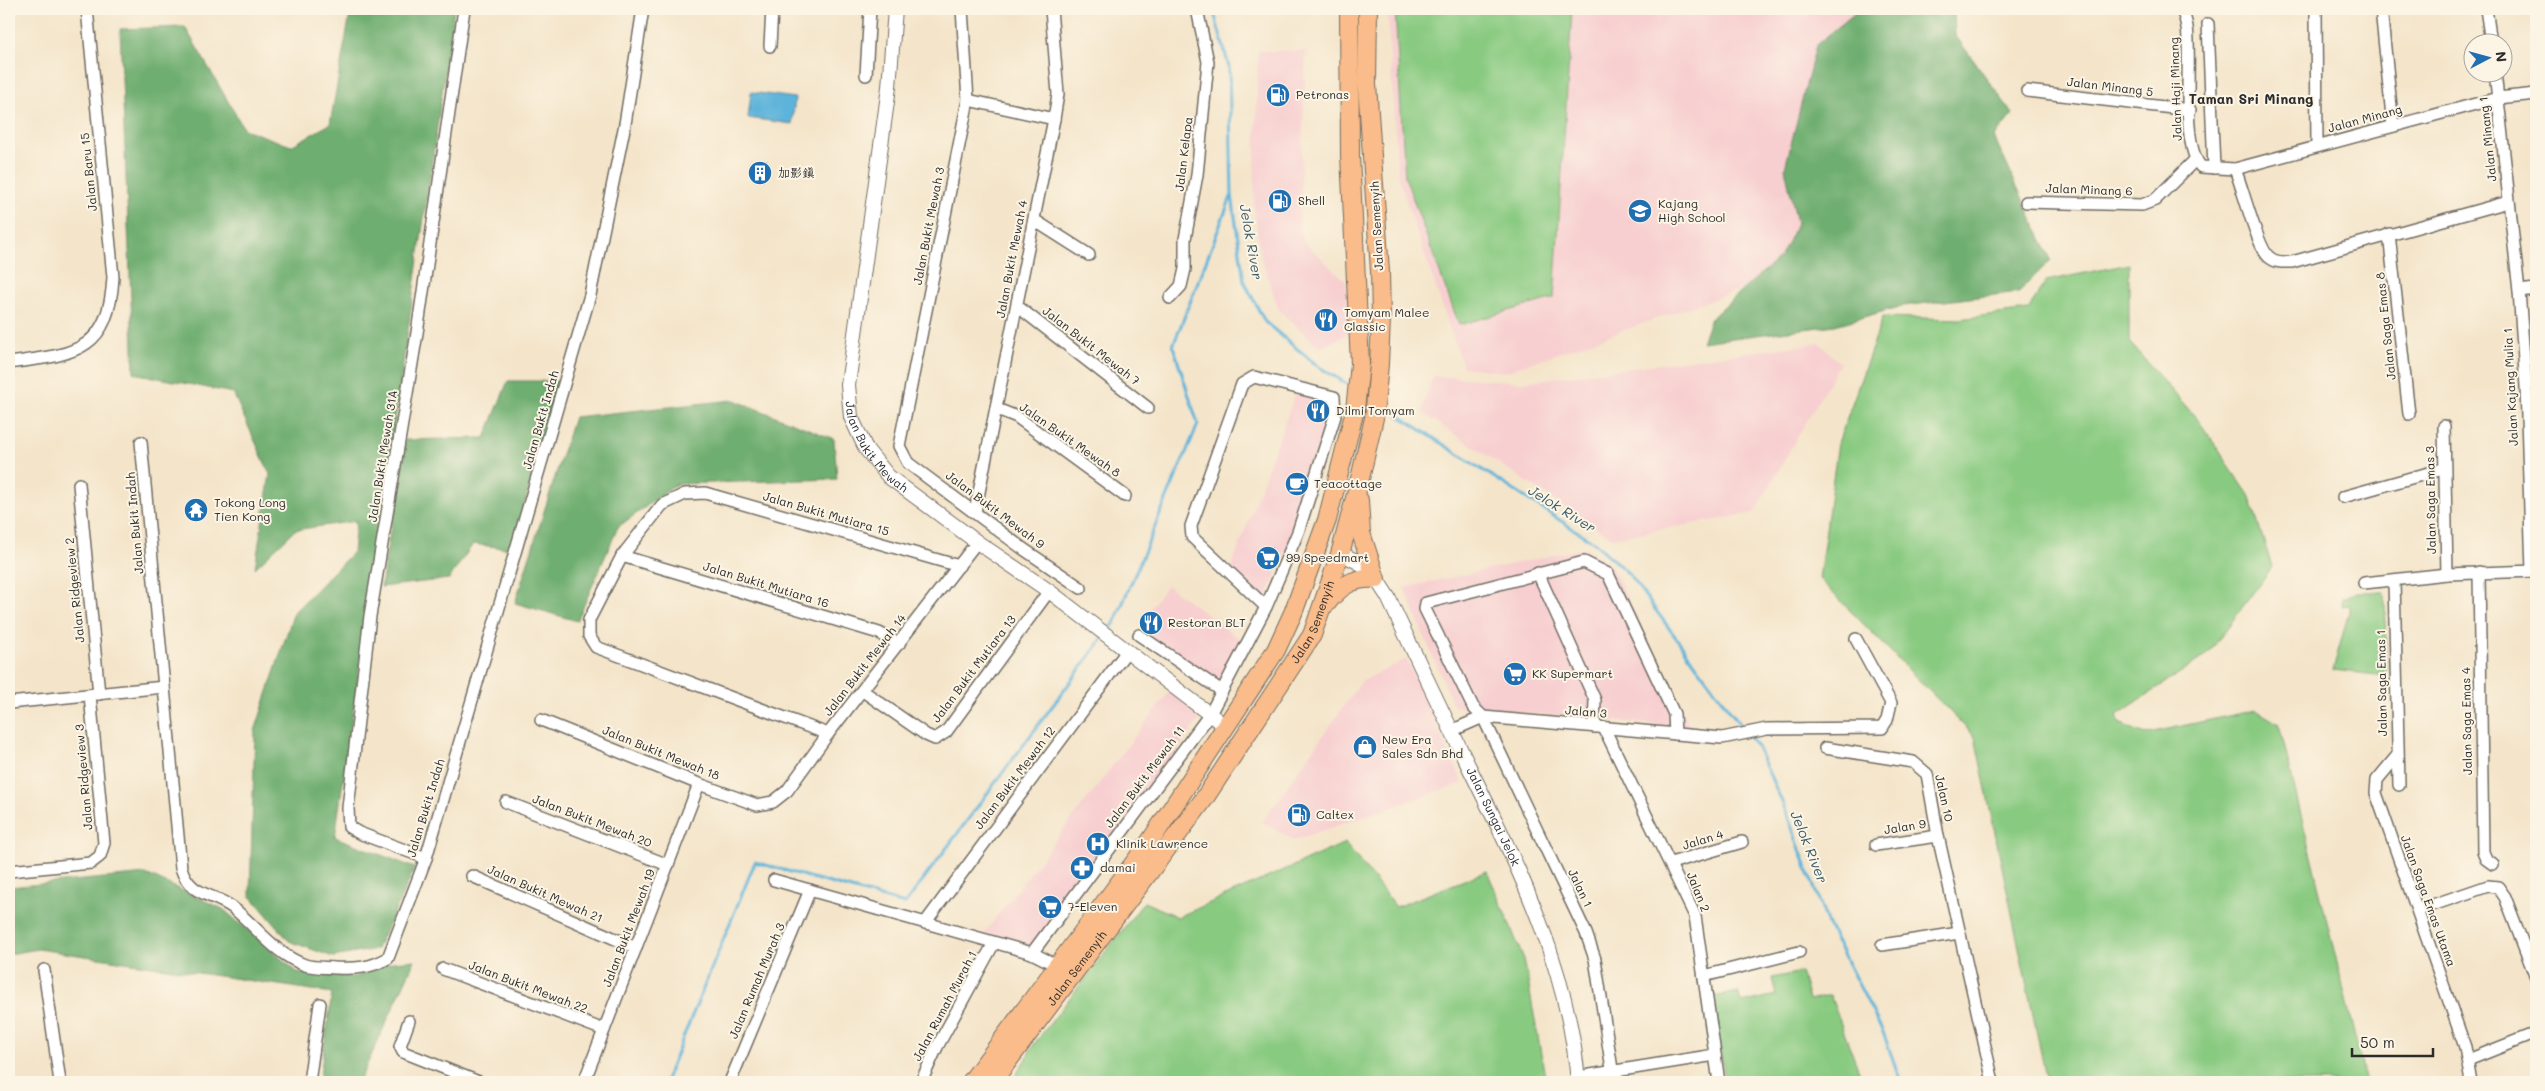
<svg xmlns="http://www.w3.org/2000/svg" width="2545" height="1091" font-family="Mali,'LXGW WenKai TC',sans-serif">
  <rect width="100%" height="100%" fill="#fcf5e5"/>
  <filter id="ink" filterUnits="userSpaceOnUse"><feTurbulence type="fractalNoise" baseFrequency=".02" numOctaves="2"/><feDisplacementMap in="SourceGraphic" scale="10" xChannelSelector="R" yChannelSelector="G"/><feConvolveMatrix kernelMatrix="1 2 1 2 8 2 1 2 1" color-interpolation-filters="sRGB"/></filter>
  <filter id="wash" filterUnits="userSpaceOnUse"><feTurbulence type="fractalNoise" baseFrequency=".0096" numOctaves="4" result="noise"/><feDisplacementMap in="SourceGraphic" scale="20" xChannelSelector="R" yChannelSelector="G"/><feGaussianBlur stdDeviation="1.12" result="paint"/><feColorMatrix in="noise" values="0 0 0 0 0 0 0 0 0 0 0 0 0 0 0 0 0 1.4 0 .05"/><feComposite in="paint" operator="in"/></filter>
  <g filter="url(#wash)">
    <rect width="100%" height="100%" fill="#f4e5ca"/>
    <!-- built -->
    <g fill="#f7cfd0">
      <path d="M 1387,9 L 1882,9 L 1868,245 L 1504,372 L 1463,367 L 1398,177 Z"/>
      <path d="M 1258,51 L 1306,51 L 1299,228 L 1303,241 L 1346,281 L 1349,333 L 1320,348 L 1279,310 L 1261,258 L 1254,207 Z"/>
      <path d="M 1819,343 L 1840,363 L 1754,513 L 1612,538 L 1421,412 L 1433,376 L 1523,382 Z"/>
      <path d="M 1296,392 L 1332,401 L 1334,416 L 1295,528 L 1265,600 L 1231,568 Z"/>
      <path d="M 1585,548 L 1612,567 L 1691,728 L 1454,706 L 1404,588 Z"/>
      <path d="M 1167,585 L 1244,642 L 1221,685 L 1142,633 L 1141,627 L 1144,618 Z"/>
      <path d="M 1406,659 L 1463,783 L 1294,840 L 1262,822 L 1361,682 Z"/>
      <path d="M 1170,691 L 1202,716 L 1031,948 L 982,936 Z"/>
    </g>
    <!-- green -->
    <g fill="#89ca81" stroke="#5a7a56">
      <path d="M 1395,9 L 1572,9 L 1554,298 L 1459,325 L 1405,177 Z"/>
      <path d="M 2129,264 L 2129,342 L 2199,421 L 2249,495 L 2272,567 L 2208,654 L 2117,715 L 2119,723 L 2145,734 L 2256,710 L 2279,724 L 2366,1082 L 2047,1082 L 1975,737 L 1819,579 L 1838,443 L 1883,317 L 1959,319 L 2028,310 L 2046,281 Z"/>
      <path d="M 2357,592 L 2385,592 L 2386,676 L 2333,670 L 2350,608 L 2349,605 L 2342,606 L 2343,598 Z"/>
      <path d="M 1345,843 L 1396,907 L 1487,871 L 1524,959 L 1546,1082 L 1012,1082 L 1035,1043 L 1144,902 L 1178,917 Z"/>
      <path d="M 1801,972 L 1809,1000 L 1830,995 L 1863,1082 L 1725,1082 L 1713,997 L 1738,992 L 1741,1003 L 1776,995 L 1772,978 Z"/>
    </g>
    <!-- forest -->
    <g fill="#6eae6f" stroke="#4c6c4d">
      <path d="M 351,9 L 454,9 L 335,837 L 415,868 L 377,949 L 333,957 L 289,941 L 250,895 L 255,731 L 294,612 L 353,552 L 356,521 L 295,530 L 255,568 L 270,474 L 233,393 L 134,373 L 120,29 L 185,27 L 244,129 L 291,146 L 330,124 Z"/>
      <path d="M 1860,9 L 1954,9 L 1955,35 L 2013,114 L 1994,137 L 2051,260 L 2019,292 L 1903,306 L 1835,325 L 1702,342 L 1711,318 L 1781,256 L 1797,223 L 1785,168 L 1816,45 Z"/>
      <path d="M 508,381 L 558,381 L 512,549 L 473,544 L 449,579 L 381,587 L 405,440 L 485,438 Z"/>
      <path d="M 734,400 L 834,439 L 837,479 L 677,484 L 618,527 L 577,621 L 515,603 L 574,417 Z"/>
      <path d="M 146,874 L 223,909 L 297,972 L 355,977 L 393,962 L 415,960 L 359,1082 L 319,1082 L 332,993 L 38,949 L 9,954 L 9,887 Z"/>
    </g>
    <!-- water -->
    <path fill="#5db4da" stroke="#447082" d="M 751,92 L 795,98 L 792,124 L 748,118 Z"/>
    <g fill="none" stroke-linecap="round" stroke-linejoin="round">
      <!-- stream -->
      <g stroke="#5db4da" stroke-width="3">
        <path d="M 1213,9 L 1229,67 L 1232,195 L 1244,281 L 1265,322 L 1319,367 L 1352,387"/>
        <path d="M 1381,404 L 1595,543 L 1629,574 L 1745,731"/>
        <path d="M 1108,631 L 1114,624 L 1198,424 L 1173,346 L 1231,197"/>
        <path d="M 1749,736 L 1757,747 L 1783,804 L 1829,927 L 1883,1032 L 1901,1082"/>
        <path d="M 665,1082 L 755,862 L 905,904 L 1103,638"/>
      </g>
    </g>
  </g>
  <g filter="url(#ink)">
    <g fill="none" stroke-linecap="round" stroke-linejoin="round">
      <!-- minor casing -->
      <g stroke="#716c63" stroke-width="14">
        <g id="minor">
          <path d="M 962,9 L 968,100 L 899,446 L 908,463 L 1022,548 L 1081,588"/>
          <path d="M 2182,9 C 2184,15 2186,21 2187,27 C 2192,61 2180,143 2201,167 L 2235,169 L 2498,98 L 2536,94"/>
          <path d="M 2316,9 L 2317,146"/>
          <path d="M 2381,9 L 2393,126"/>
          <path d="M 2486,9 L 2491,42"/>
          <path d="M 2208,24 L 2214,168"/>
          <path d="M 770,46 L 772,9"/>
          <path d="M 2495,72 L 2519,291 L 2526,386 L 2532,571"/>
          <path d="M 866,75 L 870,9"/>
          <path d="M 2027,91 L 2190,110"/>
          <path d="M 968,100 L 1054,119"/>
          <path d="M 2235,169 C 2242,186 2258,249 2269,257 C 2276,263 2283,262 2292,262 L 2508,202"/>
          <path d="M 2026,202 L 2142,205 L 2155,200 L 2195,160"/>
          <path d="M 1034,220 L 1089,255"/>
          <path d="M 2389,234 L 2409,414"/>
          <path d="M 2519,291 L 2536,289"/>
          <path d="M 1170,298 L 1181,286 L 1185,269 L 1185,239 L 1197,175 L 1208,62 L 1197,9"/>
          <path d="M 1017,306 L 1148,408"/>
          <path d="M 9,363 C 72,354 109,354 113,277 L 87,9"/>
          <path d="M 997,409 L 1017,417 L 1125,496"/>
          <path d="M 2444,426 L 2447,574"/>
          <path d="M 141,442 L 181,868 C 191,898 212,892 233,908 C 257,927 276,955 305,965 C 314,968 327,967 336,968 C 355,969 371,968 388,958 L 426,858 L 590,295 L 625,124 L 643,9"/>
          <path d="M 79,484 L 99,694"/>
          <path d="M 2343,497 L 2443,469"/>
          <path d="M 975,512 L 1054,119 L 1058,94 L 1051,9"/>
          <path d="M 622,556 L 879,633 L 899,644"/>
          <path d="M 2479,572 L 2483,852 L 2486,859 L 2493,864"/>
          <path d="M 1538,573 L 1595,700 L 1594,727"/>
          <path d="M 2394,581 L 2399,785"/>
          <path d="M 2364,583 L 2447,574 L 2536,571"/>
          <path d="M 1139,635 L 1222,691"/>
          <path d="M 863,691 L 926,735 L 935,739 L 946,732 L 1049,591"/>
          <path d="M 9,703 L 164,687"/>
          <path d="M 541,720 L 699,784 L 757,805 L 773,802 L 787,791 L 828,734 L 977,542"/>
          <path d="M 1604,728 L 1695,916 L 1719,1082"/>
          <path d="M 1451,731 L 1483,717 L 1722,738 L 1767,729 L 1882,728 L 1887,720 L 1891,703 L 1856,639"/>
          <path d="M 828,734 L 596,647 L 589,636 L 589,620 L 622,556 L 662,505 L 685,494 L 705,493 L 959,566"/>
          <path d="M 1825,748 L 1913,762 L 1927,774 L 1938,836 L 1993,1082"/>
          <path d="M 2397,756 L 2377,780 L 2376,793 L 2465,1047 L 2471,1082"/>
          <path d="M 506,802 L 668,865"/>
          <path d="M 1876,845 L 1938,836"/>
          <path d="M 426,858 L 359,833 L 349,827 L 348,808 L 370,616 L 417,333 L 464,9"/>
          <path d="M 1671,863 L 1742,842"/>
          <path d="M 9,871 L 91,863 L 100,856 L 104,843 L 90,695"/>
          <path d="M 472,876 L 636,948"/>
          <path d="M 774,880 L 1032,953 L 1056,965"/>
          <path d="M 2418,910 L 2488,886 L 2498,887 L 2505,897 L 2536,978"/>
          <path d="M 925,923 L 1127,651"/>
          <path d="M 1882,945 L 1959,933"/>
          <path d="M 1032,953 L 1210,714 L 1266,607 L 1298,532 L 1335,416 L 1334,397 L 1254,377 L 1242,384 L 1191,526 L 1192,537 L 1266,607"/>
          <path d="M 443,969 L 604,1030"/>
          <path d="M 44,970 L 60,1082"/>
          <path d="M 1704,976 L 1799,952"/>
          <path d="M 409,1021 L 400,1046 L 403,1052 L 479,1082"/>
          <path d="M 2468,1060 L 2536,1033"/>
          <path d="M 1578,1077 L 1715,1055"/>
          <path d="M 309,1082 L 320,1004"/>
          <path d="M 584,1082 L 699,784"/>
          <path d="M 730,1082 L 810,890"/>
          <path d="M 921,1082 L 937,1047 L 994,943"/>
          <path d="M 1614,1082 L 1595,959 L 1586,933 L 1483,717 L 1473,707 L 1425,609 L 1426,603 L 1584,562 L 1608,574 L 1674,714 L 1675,734"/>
        </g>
      </g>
      <!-- tertiary casing -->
      <g stroke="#716c63" stroke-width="16">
        <g id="tertiary">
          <path id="s1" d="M 895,9 L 889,87 L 848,385 L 851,417 L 866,449 L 889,477 L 977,542 L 1049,591 L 1225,726"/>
          <path id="s2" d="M 1340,554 C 1368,564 1372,572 1388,597 C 1414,653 1441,709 1468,765 C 1518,866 1569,968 1578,1082"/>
        </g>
      </g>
      <!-- primary casing -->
      <g stroke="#716c63" stroke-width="20">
        <g id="primary">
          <path d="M 1326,604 C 1340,586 1353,577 1376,579 L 1361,533 L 1359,500"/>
          <path d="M 971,1082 L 1149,843 L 1276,650 L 1293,613 L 1327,520 L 1355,410 L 1360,364 L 1350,155 L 1349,9"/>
          <path id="s3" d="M 992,1082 L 1204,799 L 1312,635 L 1340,554 L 1359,483 L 1374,418 L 1379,364 L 1381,319 L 1380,271 L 1367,84 L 1368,9"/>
        </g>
      </g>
      <!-- minor -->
      <use href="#minor" stroke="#fff" stroke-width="11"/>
      <!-- tertiary -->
      <use href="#tertiary" stroke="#fff" stroke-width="14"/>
      <!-- primary -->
      <use href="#primary" stroke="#f9bc8a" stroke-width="18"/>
    </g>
  </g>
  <!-- icons -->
  <defs>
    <g id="fuel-disc" transform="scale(1.25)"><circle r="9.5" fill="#1f6fb2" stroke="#fcf5e5"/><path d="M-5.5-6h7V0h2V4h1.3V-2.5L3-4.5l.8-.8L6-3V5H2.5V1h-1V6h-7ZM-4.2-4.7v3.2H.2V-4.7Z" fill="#fff"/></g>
    <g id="building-disc" transform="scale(1.25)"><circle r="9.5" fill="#1f6fb2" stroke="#fcf5e5"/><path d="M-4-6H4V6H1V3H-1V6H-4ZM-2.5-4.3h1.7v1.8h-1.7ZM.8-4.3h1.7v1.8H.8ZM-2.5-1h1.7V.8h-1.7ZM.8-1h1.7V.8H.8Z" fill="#fff"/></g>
    <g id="school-disc" transform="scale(1.25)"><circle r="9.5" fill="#1f6fb2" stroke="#fcf5e5"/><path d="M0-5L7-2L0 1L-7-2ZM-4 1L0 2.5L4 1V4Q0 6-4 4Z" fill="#fff"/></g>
    <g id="restaurant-disc" transform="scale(1.25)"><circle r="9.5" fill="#1f6fb2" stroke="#fcf5e5"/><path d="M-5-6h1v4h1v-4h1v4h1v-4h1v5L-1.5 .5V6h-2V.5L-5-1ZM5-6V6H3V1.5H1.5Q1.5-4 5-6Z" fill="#fff"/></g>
    <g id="cafe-disc" transform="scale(1.25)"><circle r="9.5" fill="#1f6fb2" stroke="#fcf5e5"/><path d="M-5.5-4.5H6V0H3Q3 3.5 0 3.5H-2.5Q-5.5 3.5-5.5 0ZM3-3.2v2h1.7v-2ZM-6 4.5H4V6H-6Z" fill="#fff"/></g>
    <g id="temple-disc" transform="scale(1.25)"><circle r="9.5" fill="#1f6fb2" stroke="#fcf5e5"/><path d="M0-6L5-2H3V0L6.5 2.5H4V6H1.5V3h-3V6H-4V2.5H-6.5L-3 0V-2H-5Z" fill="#fff"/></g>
    <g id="supermarket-disc" transform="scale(1.25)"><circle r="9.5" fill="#1f6fb2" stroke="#fcf5e5"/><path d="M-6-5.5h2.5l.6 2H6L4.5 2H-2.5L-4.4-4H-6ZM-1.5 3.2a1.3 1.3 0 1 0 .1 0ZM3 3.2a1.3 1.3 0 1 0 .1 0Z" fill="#fff"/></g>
    <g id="shop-disc" transform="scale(1.25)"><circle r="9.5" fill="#1f6fb2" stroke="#fcf5e5"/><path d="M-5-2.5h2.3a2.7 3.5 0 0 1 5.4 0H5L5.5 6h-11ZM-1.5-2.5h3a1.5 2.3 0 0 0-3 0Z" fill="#fff"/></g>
    <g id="hospital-disc" transform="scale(1.25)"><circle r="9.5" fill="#1f6fb2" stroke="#fcf5e5"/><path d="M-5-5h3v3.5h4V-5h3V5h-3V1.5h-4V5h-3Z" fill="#fff"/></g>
    <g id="pharmacy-disc" transform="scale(1.25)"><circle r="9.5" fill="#1f6fb2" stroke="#fcf5e5"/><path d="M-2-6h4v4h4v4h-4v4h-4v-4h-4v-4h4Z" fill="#fff"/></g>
  </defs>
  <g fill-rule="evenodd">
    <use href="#fuel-disc" x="1278" y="95"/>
    <use href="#building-disc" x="760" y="173"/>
    <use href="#fuel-disc" x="1280" y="201"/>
    <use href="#school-disc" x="1640" y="211"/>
    <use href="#restaurant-disc" x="1326" y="320"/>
    <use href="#restaurant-disc" x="1318" y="411"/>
    <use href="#cafe-disc" x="1297" y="484"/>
    <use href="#temple-disc" x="196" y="510"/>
    <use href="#supermarket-disc" x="1268" y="558"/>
    <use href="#restaurant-disc" x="1151" y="623"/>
    <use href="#supermarket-disc" x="1515" y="674"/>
    <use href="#shop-disc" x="1365" y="747"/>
    <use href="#fuel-disc" x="1299" y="815"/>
    <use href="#hospital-disc" x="1098" y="844"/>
    <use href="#pharmacy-disc" x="1082" y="868"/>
    <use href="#supermarket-disc" x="1050" y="907"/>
  </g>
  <g text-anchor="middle" stroke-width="4" stroke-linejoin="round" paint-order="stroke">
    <!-- street labels -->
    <g font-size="12" fill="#2b2b2b" stroke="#fcf5e5">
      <text transform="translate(2110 87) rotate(7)" y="4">Jalan Minang 5</text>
      <text transform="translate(2176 89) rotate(-92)" y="4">Jalan Haji Minang</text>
      <text transform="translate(2365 119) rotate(-15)" y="4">Jalan Minang</text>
      <text transform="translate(2488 139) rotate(-96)" y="4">Jalan Minang 1</text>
      <text transform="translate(1184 154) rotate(-83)" y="4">Jalan Kelapa</text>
      <text transform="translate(89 172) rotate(-96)" y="4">Jalan Baru 15</text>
      <text transform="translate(2089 190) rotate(2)" y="4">Jalan Minang 6</text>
      <text transform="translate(929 226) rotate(-79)" y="4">Jalan Bukit Mewah 3</text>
      <text transform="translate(1377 226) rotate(-93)" y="4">Jalan Semenyih</text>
      <text transform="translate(1012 259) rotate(-79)" y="4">Jalan Bukit Mewah 4</text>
      <text transform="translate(2386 326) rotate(-96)" y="4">Jalan Saga Emas 8</text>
      <text transform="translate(1091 346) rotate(38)" y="4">Jalan Bukit Mewah 7</text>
      <text transform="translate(2511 387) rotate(-93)" y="4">Jalan Kajang Mulia 1</text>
      <text transform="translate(541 420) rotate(-74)" y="4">Jalan Bukit Indah</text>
      <text transform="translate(1070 440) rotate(35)" y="4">Jalan Bukit Mewah 8</text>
      <text dy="4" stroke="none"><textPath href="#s1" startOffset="450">Jalan Bukit Mewah</textPath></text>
      <text transform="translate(383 456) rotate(-81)" y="4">Jalan Bukit Mewah 31A</text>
      <text transform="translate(2431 500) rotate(-91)" y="4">Jalan Saga Emas 3</text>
      <text transform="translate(995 510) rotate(37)" y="4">Jalan Bukit Mewah 9</text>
      <text transform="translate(826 514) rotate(16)" y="4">Jalan Bukit Mutiara 15</text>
      <text transform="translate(135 523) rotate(-95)" y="4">Jalan Bukit Indah</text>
      <text transform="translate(766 585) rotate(17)" y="4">Jalan Bukit Mutiara 16</text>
      <text transform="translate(75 590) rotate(-96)" y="4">Jalan Ridgeview 2</text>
      <text dy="4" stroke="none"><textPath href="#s3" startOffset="562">Jalan Semenyih</textPath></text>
      <text transform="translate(865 665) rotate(-52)" y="4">Jalan Bukit Mewah 14</text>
      <text transform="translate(974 669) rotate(-53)" y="4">Jalan Bukit Mutiara 13</text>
      <text transform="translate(2382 683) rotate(-91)" y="4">Jalan Saga Emas 1</text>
      <text transform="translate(1586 712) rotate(5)" y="4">Jalan 3</text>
      <text transform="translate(2467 721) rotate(-91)" y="4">Jalan Saga Emas 4</text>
      <text transform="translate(661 753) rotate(22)" y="4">Jalan Bukit Mewah 18</text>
      <text transform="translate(84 777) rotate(-95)" y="4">Jalan Ridgeview 3</text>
      <text transform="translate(1145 777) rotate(-53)" y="4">Jalan Bukit Mewah 11</text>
      <text transform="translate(1015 778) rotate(-53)" y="4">Jalan Bukit Mewah 12</text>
      <text transform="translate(1944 798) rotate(78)" y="4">Jalan 10</text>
      <text transform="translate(426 808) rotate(-73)" y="4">Jalan Bukit Indah</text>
      <text dy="4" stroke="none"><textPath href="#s2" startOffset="310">Jalan Sungai Jelok</textPath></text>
      <text transform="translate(592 821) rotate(21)" y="4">Jalan Bukit Mewah 20</text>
      <text transform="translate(1905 827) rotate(-9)" y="4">Jalan 9</text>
      <text transform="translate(1703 840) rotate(-17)" y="4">Jalan 4</text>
      <text transform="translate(1580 888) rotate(65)" y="4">Jalan 1</text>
      <text transform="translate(1698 892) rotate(68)" y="4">Jalan 2</text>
      <text transform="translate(545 894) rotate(24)" y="4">Jalan Bukit Mewah 21</text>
      <text transform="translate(2428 901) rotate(70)" y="4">Jalan Saga Emas Utama</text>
      <text transform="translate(629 928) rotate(-69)" y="4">Jalan Bukit Mewah 19</text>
      <text dy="4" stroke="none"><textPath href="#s3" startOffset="142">Jalan Semenyih</textPath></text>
      <text transform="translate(757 981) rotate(-67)" y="4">Jalan Rumah Murah 3</text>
      <text transform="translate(528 987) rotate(21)" y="4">Jalan Bukit Mewah 22</text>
      <text transform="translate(945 1006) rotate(-62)" y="4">Jalan Rumah Murah 1</text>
    </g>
    <!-- poi labels -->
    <g font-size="12" fill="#2b2b2b" stroke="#fcf5e5" text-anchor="start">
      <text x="1296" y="99">Petronas</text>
      <text x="778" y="177">加影鎮</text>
      <text x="1298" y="205">Shell</text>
      <text x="1658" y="208">Kajang<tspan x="1658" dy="14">High School</tspan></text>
      <text x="1344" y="317">Tomyam Malee<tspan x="1344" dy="14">Classic</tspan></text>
      <text x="1336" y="415">Dilmi Tomyam</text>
      <text x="1314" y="488">Teacottage</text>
      <text x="214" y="507">Tokong Long<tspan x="214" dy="14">Tien Kong</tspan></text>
      <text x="1286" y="562">99 Speedmart</text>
      <text x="1168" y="627">Restoran BLT</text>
      <text x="1532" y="678">KK Supermart</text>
      <text x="1382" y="744">New Era<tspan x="1382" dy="14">Sales Sdn Bhd</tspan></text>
      <text x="1316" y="819">Caltex</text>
      <text x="1116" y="848">Klinik Lawrence</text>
      <text x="1100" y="872">damai</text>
      <text x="1068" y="911">7-Eleven</text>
    </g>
    <!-- neighbourhood labels -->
    <g font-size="14" font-weight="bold" fill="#2b2b2b" stroke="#fcf5e5">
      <text x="2251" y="104">Taman Sri Minang</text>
    </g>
    <!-- water labels -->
    <g font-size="14" font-style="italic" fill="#3c5b68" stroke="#fcf5e5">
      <text transform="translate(1251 242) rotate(80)" y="5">Jelok River</text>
      <text transform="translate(1562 509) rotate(32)" y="5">Jelok River</text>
      <text transform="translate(1809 847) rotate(68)" y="5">Jelok River</text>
    </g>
  </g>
  <!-- margin -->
  <rect width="2545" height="1091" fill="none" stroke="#fcf5e5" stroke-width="30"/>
  <!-- north arrow -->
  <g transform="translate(2488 58) rotate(84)"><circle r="24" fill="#fcf5e5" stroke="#a8a49b"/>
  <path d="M0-4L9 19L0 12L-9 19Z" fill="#1f6fb2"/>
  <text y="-8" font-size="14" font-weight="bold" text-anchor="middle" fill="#2b2b2b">N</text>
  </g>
  <!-- scale -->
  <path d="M2352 1048v8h81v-8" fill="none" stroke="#2b2b2b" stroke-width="2.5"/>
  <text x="2360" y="1048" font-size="15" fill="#2b2b2b" stroke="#fcf5e5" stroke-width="4" paint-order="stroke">50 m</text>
</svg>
